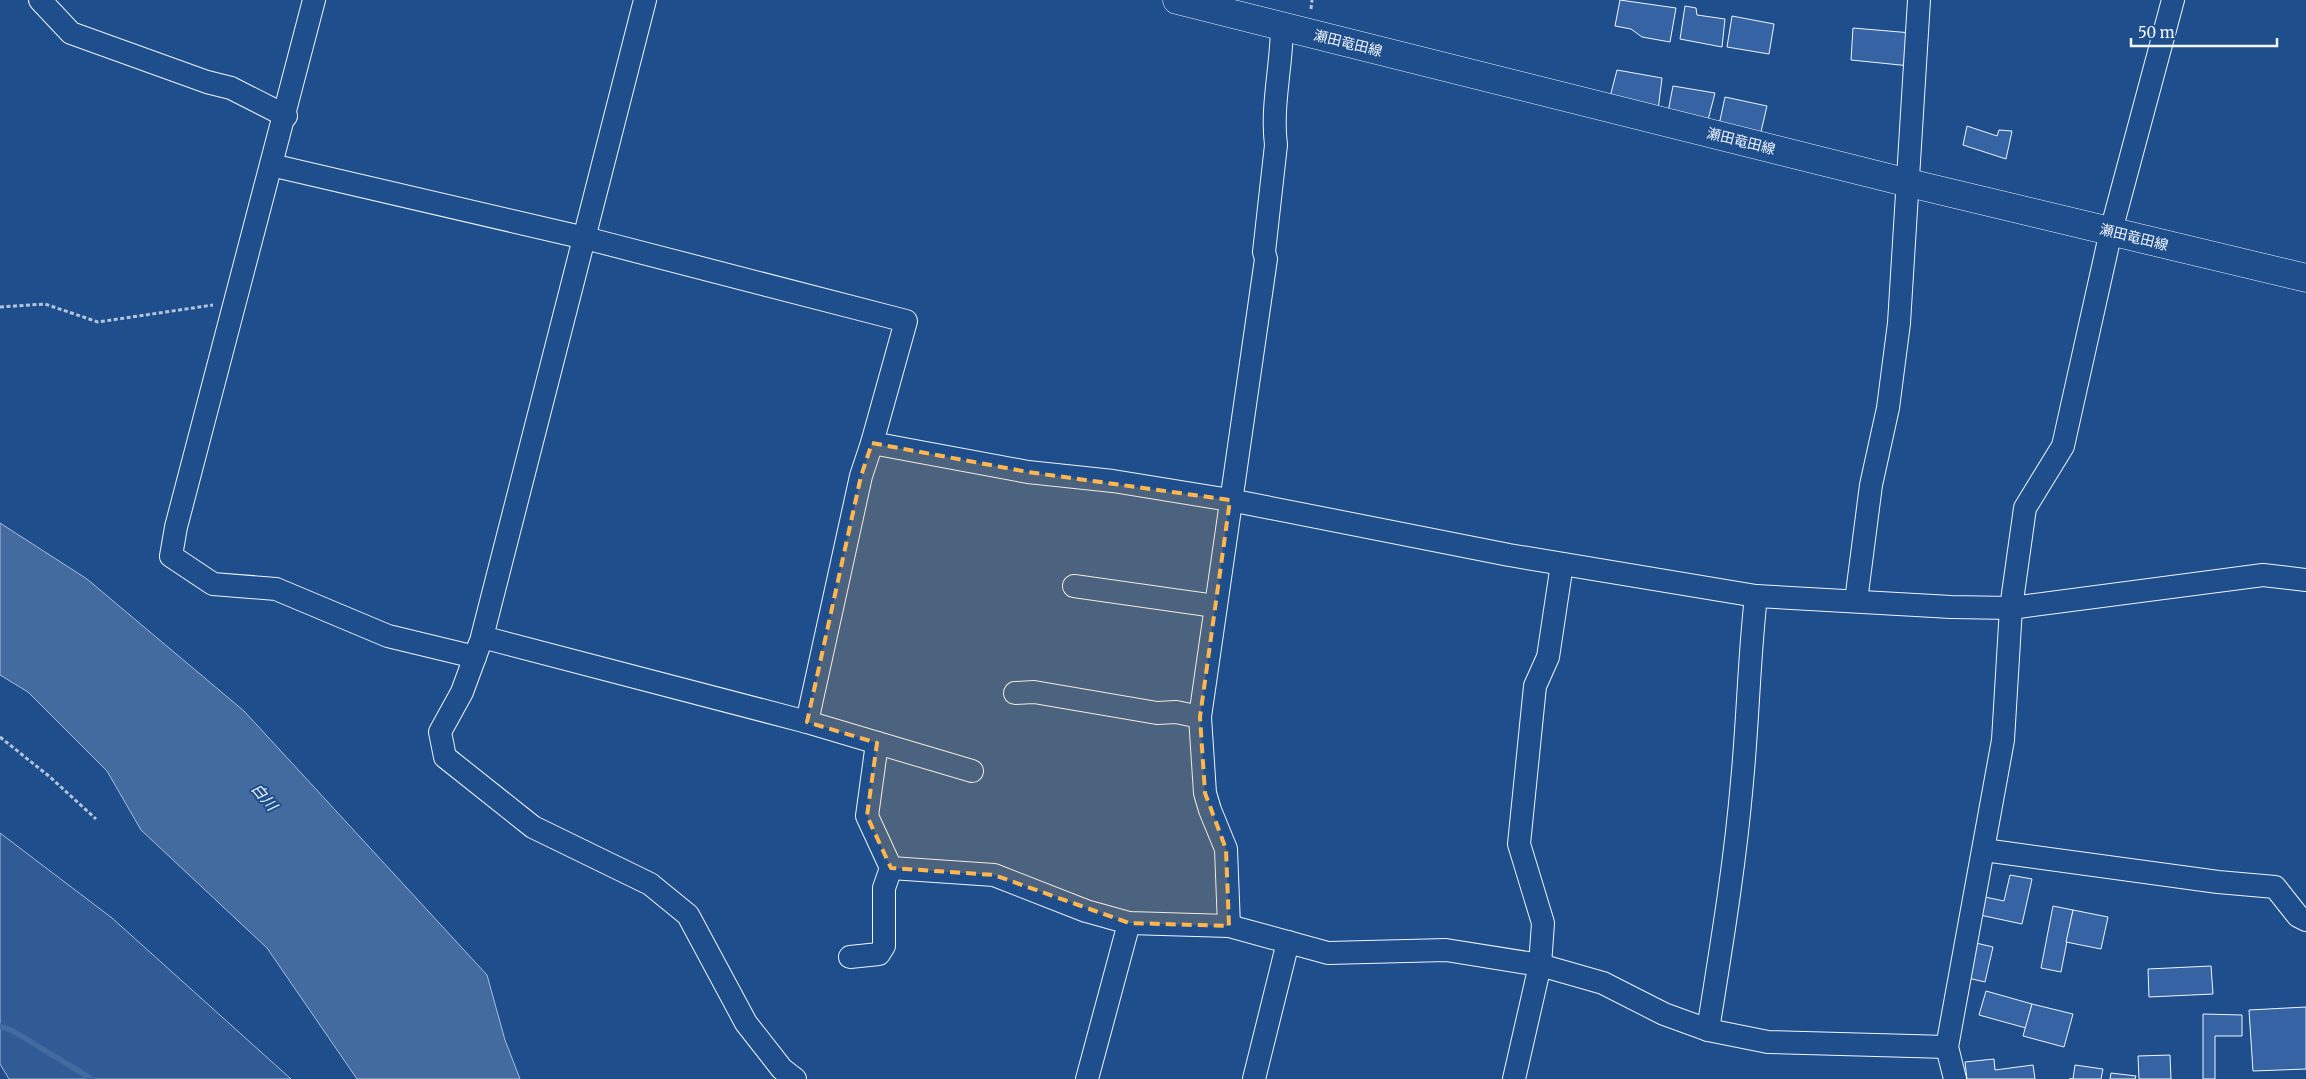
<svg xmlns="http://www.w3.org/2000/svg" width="2306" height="1079" font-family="Merriweather,'Noto Sans JP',serif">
  <rect width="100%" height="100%" fill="#1f4e8c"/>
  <!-- built -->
  <path fill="#305b95" stroke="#a8bbd7" d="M 0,833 L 112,918 L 291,1079 L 9,1079 L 0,1064 Z"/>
  <!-- water -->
  <path fill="#446ba0" stroke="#a8bbd7" d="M 0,523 L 87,579 L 244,711 L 487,975 L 505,1040 L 520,1079 L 357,1079 L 267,948 L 141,830 L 107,771 L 28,692 L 0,675 Z"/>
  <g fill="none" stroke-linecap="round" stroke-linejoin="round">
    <!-- stream -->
    <path stroke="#446ba0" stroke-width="5.5" d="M 0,1026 L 13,1031 L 92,1079"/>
  </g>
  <!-- building -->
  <g fill="#3563a3" stroke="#f2f6ff">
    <path d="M 1620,0 L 1676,8 L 1670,42 L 1642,37 L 1631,29 L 1615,26 Z"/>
    <path d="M 1685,6 L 1696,8 L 1697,15 L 1725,19 L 1722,47 L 1680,39 Z"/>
    <path d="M 1732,16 L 1774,24 L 1769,54 L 1727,47 Z"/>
    <path d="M 1853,28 L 1912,33 L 1910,66 L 1851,60 Z"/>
    <path d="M 1617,70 L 1662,78 L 1658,110 L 1610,97 Z"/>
    <path d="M 1673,86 L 1715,93 L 1708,120 L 1668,112 Z"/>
    <path d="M 1725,97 L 1767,106 L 1760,136 L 1719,125 Z"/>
    <path d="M 1967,126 L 1997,136 L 1999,130 L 2012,131 L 2006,159 L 1963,145 Z"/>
    <path d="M 2010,875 L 2032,879 L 2022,924 L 1980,915 L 1985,897 L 2004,901 Z"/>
    <path d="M 2053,906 L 2073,910 L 2061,972 L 2041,968 Z"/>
    <path d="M 2073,910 L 2108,917 L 2101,949 L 2066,942 Z"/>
    <path d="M 1976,943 L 1993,947 L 1985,982 L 1968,978 Z"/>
    <path d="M 2211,966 L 2213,994 L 2149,997 L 2148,969 Z"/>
    <path d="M 1986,991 L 2032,1004 L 2026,1028 L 1979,1015 Z"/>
    <path d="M 2032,1004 L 2073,1014 L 2064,1047 L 2023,1036 Z"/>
    <path d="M 2306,1007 L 2306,1069 L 2253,1071 L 2249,1010 Z"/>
    <path d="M 2203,1014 L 2242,1015 L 2242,1036 L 2215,1036 L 2215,1079 L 2203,1079 Z"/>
    <path d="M 2170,1055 L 2171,1079 L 2139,1079 L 2138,1056 Z"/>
    <path d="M 1994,1059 L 1995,1070 L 2033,1065 L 2035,1079 L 1967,1079 L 1965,1062 Z"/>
    <path d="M 2075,1065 L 2103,1069 L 2101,1079 L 2069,1079 L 2073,1079 Z"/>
    <path d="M 2111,1073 L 2136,1076 L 2135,1079 L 2110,1079 Z"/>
  </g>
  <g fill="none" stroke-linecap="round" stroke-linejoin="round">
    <!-- minor casing -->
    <g stroke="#f2f6ff" stroke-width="24">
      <g id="minor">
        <path d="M 40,0 L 71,33 L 207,82 L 231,88 L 286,116"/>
        <path d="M 314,0 L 176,527 L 171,556 L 213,584 L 276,589 L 388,636 L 475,657"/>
        <path d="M 645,0 L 482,637 L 807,722 L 972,771"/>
        <path d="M 271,165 L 585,238 L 906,321 L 872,443 L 861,476 L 807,722"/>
        <path d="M 872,443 L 1028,472 L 1113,481 L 1230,500 L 1509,555 L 1756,596 L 1951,607 L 2011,608 L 2263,575 L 2306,580"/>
        <path d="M 1074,586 L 1215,606"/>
        <path d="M 1856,601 L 1871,485 L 1888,408 L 1899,323 L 1919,0"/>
        <path d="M 480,643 L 462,692 L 440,732 L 445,757 L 533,827 L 650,884 L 688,915 L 746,1023 L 782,1069 L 795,1079"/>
        <path d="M 1015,693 L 1034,692 L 1157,713 L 1176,712 L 1200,717"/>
        <path d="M 877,743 L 867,816 L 891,868 L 994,875 L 1086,911 L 1129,923 L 1229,926 L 1328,953 L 1446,950 L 1540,965 L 1603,983 L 1664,1014 L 1708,1030 L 1768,1042 L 1947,1047"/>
        <path d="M 1984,850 L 2218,882 L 2275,887 L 2298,916 L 2306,920"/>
        <path d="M 1229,926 L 1226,849 L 1210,810 L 1205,793 L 1200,717 L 1266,259 L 1264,252 L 1276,145 C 1271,106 1282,65 1282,25"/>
        <path d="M 850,957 L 879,954 L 884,946 L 884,888 L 891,868"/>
        <path d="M 1708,1030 C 1721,948 1735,865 1742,782 C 1748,720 1749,658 1756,596"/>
        <path d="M 1087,1079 L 1129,923"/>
        <path d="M 1254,1079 L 1288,942"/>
        <path d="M 1514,1079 L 1540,965 L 1543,923 L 1519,844 L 1535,686 L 1548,657 L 1562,564"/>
        <path d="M 1955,1079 L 1947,1047 L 2003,740 L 2011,608 L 2025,508 L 2063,446 L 2111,231 L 2173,0"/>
      </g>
    </g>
    <!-- major casing -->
    <g stroke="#f2f6ff" stroke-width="29">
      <path id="major" d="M 1177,0 L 1909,183 L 2306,278"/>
    </g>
    <!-- path -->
    <g stroke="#b3c4dc" stroke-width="3" stroke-dasharray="4 2.5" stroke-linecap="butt">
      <path d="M 1311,9 L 1312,0"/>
      <path d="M 0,307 L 45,304 L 98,322 L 213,305"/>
      <path d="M 0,737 L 50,777 L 96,819"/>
    </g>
    <!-- minor -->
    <use href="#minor" stroke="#1f4e8c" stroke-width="22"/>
    <!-- major -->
    <use href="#major" stroke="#1f4e8c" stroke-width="28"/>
  </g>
  <!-- marked area -->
  <path fill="#ffb74d" fill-opacity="0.2" stroke="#ffb74d" stroke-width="4" stroke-dasharray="10 6" stroke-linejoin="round" d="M 872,443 L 1028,472 L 1230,500 L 1200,717 L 1205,793 L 1226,849 L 1229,926 L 1129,923 L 994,875 L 891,868 L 867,816 L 877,743 L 807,722 L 861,476 Z"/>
  <g text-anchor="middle" stroke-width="4" stroke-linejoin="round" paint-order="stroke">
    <!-- street labels -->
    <g font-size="14" fill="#f2f6ff" stroke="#1f4e8c">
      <text transform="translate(1348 43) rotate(14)" y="5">瀬田竜田線</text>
      <text transform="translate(1741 141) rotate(14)" y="5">瀬田竜田線</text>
      <text transform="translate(2134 237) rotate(14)" y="5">瀬田竜田線</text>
    </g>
    <!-- water labels -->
    <g font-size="15" font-style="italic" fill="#f2f6ff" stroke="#1f4e8c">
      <text transform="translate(264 797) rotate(50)" y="5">白川</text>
    </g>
  </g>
  <!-- scale -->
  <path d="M2131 38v8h146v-8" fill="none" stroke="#f2f6ff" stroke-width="2.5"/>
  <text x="2138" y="38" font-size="15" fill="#f2f6ff" stroke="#1f4e8c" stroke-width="4" paint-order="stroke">50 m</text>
</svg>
